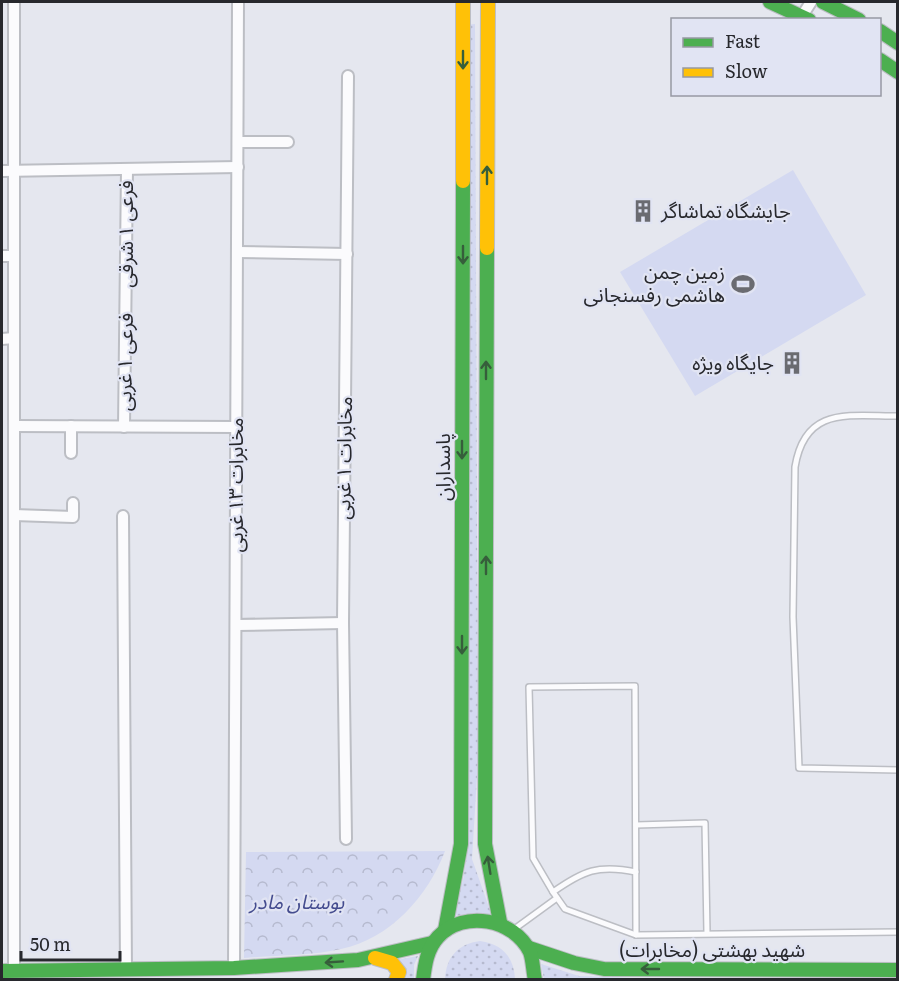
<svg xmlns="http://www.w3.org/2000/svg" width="899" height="981" font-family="Literata,'Noto Sans Arabic',serif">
  <defs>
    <pattern id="grass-dots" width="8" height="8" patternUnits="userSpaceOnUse" patternTransform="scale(1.5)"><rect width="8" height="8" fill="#d4d9f1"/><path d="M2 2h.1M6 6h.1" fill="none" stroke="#b6bacf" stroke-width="1.8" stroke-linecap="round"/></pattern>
    <pattern id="forest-crowns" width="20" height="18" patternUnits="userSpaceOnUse" patternTransform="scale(1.5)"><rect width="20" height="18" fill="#d4d9f1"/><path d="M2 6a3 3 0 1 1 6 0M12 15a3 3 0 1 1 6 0" fill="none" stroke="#b6bacf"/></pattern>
  </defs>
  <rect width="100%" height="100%" fill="#e5e7ef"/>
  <!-- grass -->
  <g fill="url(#grass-dots)">
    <path d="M 475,24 L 478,760 L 472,859 L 492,916 L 475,913 L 453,916 L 463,880 L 467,855 L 465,25 Z"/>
    <path d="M 480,941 C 502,944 514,957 515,979 L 445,979 C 446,957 458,944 480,941 Z"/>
    <path d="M 418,956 L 414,965 L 414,979 L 405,979 L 406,975 L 395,960 Z"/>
    <path d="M 541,964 L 579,976 L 657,979 L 544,979 Z"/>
  </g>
  <!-- forest -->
  <path fill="url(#forest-crowns)" d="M 445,851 C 428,896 390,939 341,949 C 310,956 276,955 244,958 L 246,852 Z"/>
  <!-- pitch -->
  <path fill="#d4d9f1" d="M 793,170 L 866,295 L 695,396 L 620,272 Z"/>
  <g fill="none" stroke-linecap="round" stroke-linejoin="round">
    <!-- lane casing -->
    <g stroke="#bcbec4" stroke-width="8">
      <g id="lane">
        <path d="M 898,416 C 848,416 805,406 795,467 L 793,617 L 799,768 L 898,770"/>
        <path d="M 636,825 L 705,823 L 707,933"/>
        <path d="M 636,872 C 598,864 583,871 553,892 L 565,909 L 636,935 L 898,932"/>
        <path d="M 553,892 L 533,858 L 529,687 L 635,686 L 636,935"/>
        <path d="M 513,930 L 557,898"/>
      </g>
    </g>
    <!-- street casing -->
    <g stroke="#bcbec4" stroke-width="14">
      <g id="street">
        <path d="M 14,2 L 14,971"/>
        <path d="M 802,16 L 811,2"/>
        <path d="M 238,142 L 288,142"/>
        <path d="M 2,171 L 238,167"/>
        <path d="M 238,252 L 347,254"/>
        <path d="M 2,256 L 14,256"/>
        <path d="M 2,339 L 14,338"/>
        <path d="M 14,426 L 237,427"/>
        <path d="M 71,426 L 71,453"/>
        <path d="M 124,427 L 127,169"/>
        <path d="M 14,515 L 73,517 L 73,503"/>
        <path d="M 123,516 L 126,970"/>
        <path d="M 236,625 L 343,623"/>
        <path d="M 346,839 L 343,623 L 348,76"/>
        <path d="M 234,968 L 238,2"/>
      </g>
    </g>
    <!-- fast casing -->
    <g stroke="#bcbec4" stroke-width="16">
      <g id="fast">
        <path d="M 770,2 L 809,20"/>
        <path d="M 823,2 L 859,20"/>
        <path d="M 880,31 L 898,43"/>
        <path d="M 880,60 L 898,72"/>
        <path d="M 487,248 L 485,844 L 500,922"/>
        <path d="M 445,930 L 461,844 L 463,181"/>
        <path d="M 529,948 L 574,963 L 604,969 L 898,970"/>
        <path d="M 2,971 L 234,968 L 358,960 L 432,943"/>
        <path d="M 423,980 C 425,964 427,949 438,937 C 464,909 514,919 530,952 C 533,960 533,971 535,980"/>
      </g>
    </g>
    <!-- slow casing -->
    <g stroke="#bcbec4" stroke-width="16">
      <g id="slow">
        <path d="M 463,181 L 463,2"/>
        <path d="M 487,248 L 488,2"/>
        <path d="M 375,958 L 392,963 L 399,972 L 396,980"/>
      </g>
    </g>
    <!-- lane -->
    <use href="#lane" stroke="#fbfbfd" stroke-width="5"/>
    <!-- street -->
    <use href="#street" stroke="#fbfbfd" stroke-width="10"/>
    <!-- fast -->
    <use href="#fast" stroke="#4caf50" stroke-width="14"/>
    <!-- slow -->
    <use href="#slow" stroke="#ffc107" stroke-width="14"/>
  </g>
  <!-- one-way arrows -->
  <defs><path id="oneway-shaft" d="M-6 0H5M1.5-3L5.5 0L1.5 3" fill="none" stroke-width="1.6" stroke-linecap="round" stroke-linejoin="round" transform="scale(1.5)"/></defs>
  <g stroke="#365e3b">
    <use href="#oneway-shaft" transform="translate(463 60) rotate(90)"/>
    <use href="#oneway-shaft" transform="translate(487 175) rotate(-90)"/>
    <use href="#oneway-shaft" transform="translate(463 255) rotate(90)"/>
    <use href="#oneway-shaft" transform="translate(486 370) rotate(-90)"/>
    <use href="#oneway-shaft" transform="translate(462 450) rotate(90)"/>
    <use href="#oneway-shaft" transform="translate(486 565) rotate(-90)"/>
    <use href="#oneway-shaft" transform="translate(462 645) rotate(90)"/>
    <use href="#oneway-shaft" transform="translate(489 865) rotate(-99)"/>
    <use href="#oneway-shaft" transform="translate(334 962) rotate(176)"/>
    <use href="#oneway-shaft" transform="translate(650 969) rotate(-180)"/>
  </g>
  <!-- icons -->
  <defs>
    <g id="building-bare" transform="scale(1.8)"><path d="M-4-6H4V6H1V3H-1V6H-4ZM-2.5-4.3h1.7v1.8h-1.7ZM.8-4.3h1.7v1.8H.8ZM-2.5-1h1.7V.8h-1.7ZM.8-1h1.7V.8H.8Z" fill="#6a6b71" stroke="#e1e4f3" stroke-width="2.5" paint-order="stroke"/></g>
    <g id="stadium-bare" transform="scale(1.8)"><path d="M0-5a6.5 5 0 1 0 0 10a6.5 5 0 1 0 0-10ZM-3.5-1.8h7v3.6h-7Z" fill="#6a6b71" stroke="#e1e4f3" stroke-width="2.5" paint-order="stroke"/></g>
  </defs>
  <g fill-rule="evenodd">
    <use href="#building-bare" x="643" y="211"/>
    <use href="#stadium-bare" x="743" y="284"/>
    <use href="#building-bare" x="792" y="363"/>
  </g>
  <g text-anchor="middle" stroke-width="4.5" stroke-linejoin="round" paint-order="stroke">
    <!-- poi labels -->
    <g font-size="20" fill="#27282d" stroke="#e1e4f3" text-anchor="end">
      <text x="661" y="218" text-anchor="start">جایشگاه تماشاگر</text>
      <text x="725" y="279">زمین چمن<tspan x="725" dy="23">هاشمی رفسنجانی</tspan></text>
      <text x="774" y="370">جایگاه ویژه</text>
    </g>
    <!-- street labels -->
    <g font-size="20" fill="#27282d" stroke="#e1e4f3">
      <text transform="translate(126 234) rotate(-90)" y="7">فرعی ۱ شرقی</text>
      <text transform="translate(125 362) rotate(-89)" y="7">فرعی ۱ غربی</text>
      <text transform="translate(344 458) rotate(-89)" y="7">مخابرات ۱ غربی</text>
      <text transform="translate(443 467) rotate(-90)" y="7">پاسداران</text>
      <text transform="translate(236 485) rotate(-90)" y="7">مخابرات ۱۳ غربی</text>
      <text x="712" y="957">شهید بهشتی (مخابرات)</text>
    </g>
    <!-- park labels -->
    <g font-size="20" font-style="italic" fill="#444c8f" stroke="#e1e4f3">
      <text x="297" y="909">بوستان مادر</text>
    </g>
  </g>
  <!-- border -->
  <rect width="899" height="981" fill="none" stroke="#27282d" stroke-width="6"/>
  <!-- legend -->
  <rect x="671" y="18" width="210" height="78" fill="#e1e4f3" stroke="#9799a4" stroke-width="1.5"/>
  <rect x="683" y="38" width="30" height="9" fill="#4caf50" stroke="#9799a4" stroke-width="1.5"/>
  <text x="725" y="48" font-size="18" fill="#27282d">Fast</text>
  <rect x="683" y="68" width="30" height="9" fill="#ffc107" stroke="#9799a4" stroke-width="1.5"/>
  <text x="725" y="78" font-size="18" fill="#27282d">Slow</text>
  <!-- scale -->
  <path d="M21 951v9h99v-9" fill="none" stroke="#27282d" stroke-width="3"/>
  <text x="30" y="951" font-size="18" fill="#27282d" stroke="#e1e4f3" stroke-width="4.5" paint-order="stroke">50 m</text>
</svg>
